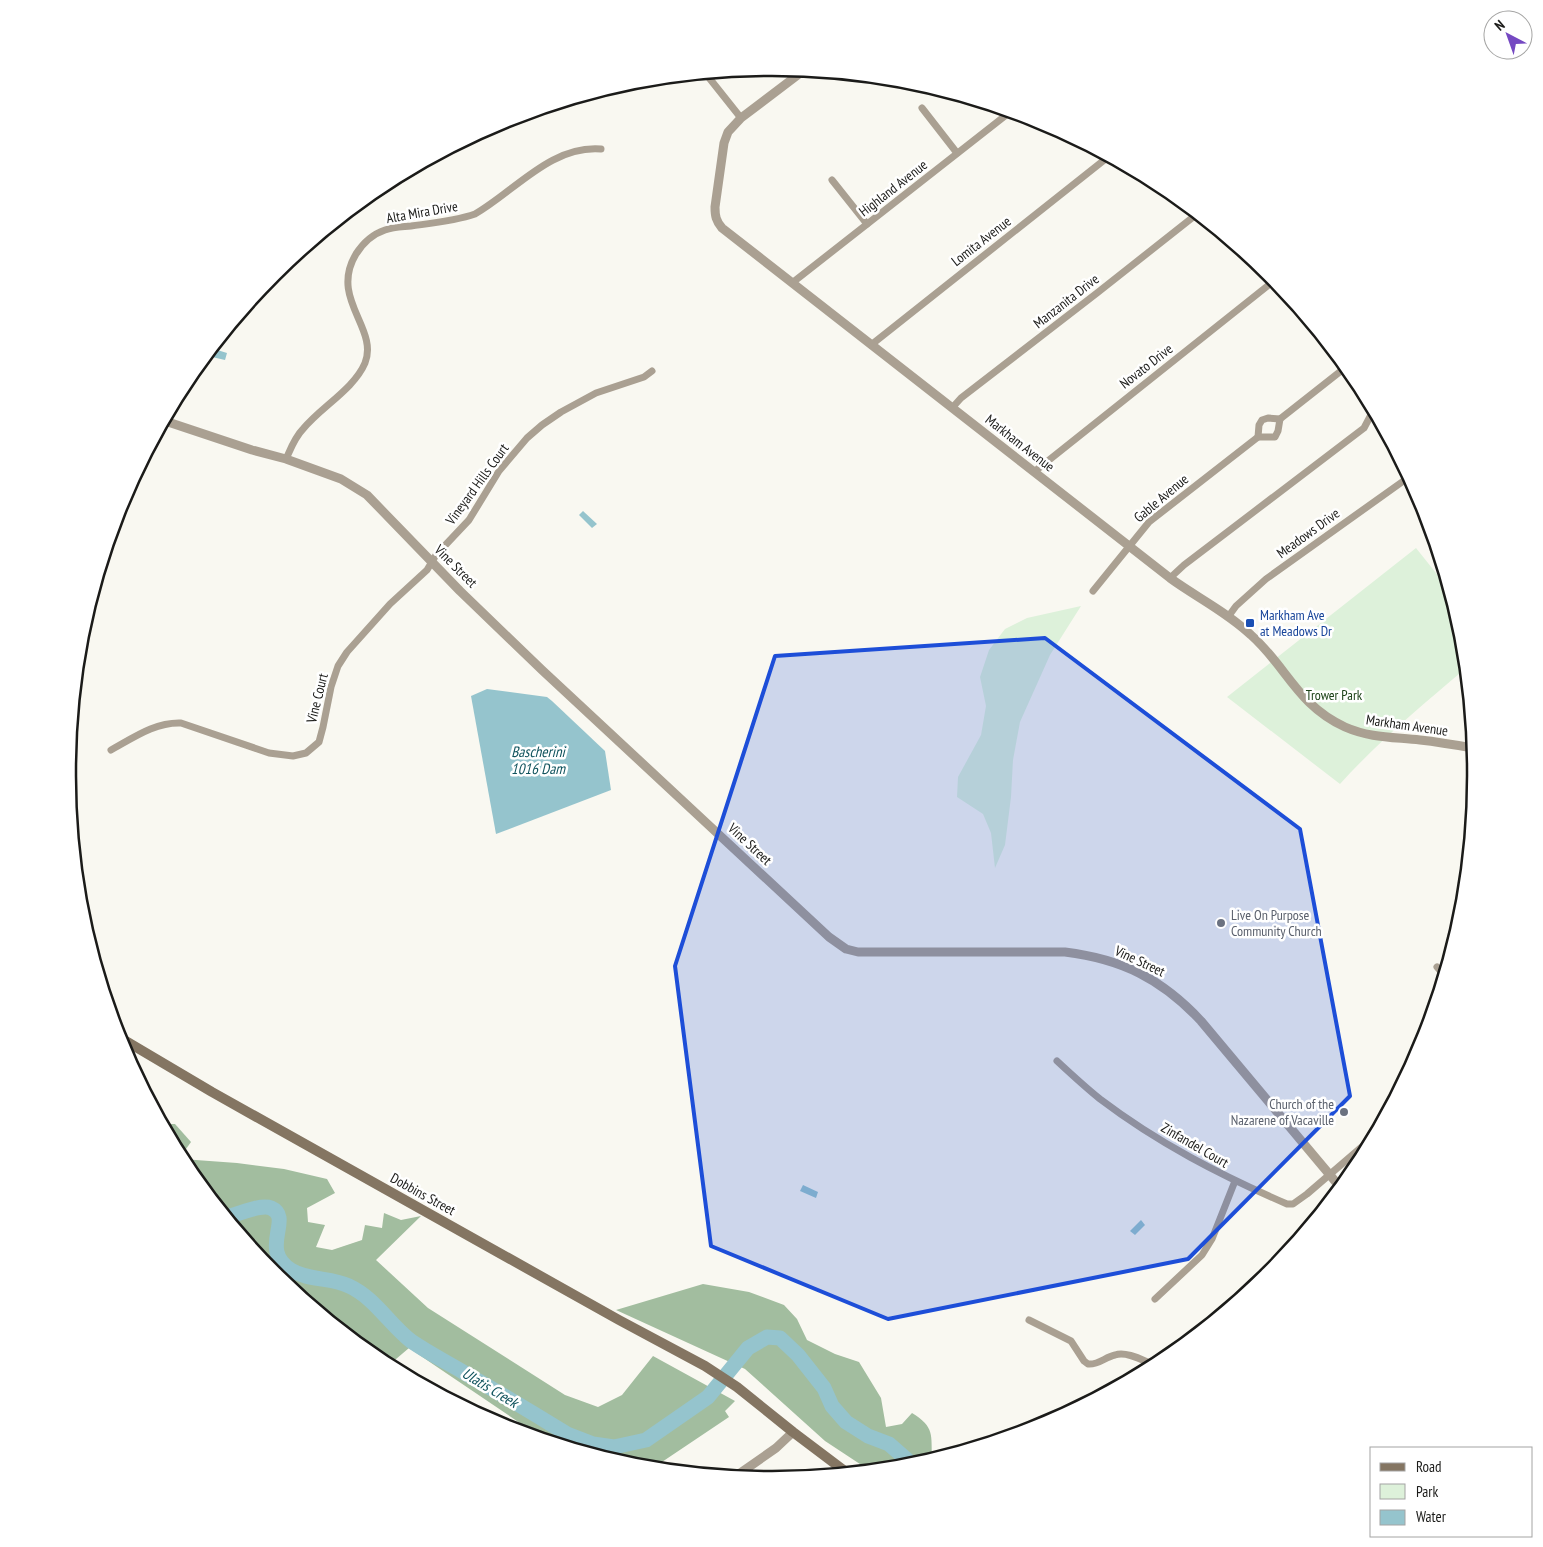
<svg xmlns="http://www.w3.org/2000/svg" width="1543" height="1547" font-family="'PT Sans Narrow',sans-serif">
  <rect width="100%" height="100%" fill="#f9f8f1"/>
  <!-- green -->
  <g fill="#ddf1da">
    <path d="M 1416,548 L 1448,588 L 1462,634 L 1465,669 C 1421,706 1378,742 1340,784 L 1227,697 Z"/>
    <path d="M 1081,606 L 1050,655 L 1020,722 L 1013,760 L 1011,797 L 1005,845 L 995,868 L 991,833 L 983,814 L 957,797 L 958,777 L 981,735 L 986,706 L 980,677 L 989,650 L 1005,629 L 1027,618 Z"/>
  </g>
  <!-- forest -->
  <g fill="#a2bd9f">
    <path d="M 164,1124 L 175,1124 L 191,1142 L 181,1156 Z"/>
    <path d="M 182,1159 L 237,1163 L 284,1169 L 327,1179 L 335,1193 L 307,1208 L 308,1222 L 325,1225 L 316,1247 L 332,1250 L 362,1240 L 365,1225 L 382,1228 L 384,1213 L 401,1220 L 421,1216 L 376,1260 L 428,1308 L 565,1395 L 598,1407 L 622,1395 L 653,1356 L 735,1401 L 725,1411 L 729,1417 L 653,1468 L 634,1466 L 542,1438 L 409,1348 L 389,1365 L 381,1361 L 274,1274 L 186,1167 Z"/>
    <path d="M 703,1284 L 749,1292 L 784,1305 L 797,1319 L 807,1340 L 835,1354 L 859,1362 L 881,1398 L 886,1427 L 902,1424 L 912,1413 C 935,1427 931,1435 932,1459 L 909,1466 L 869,1470 L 825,1441 L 745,1369 L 616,1310 Z"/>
  </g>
  <!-- water -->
  <g fill="#95c4cd">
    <path d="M 214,349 L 227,353 L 225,360 L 212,357 Z"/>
    <path d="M 583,511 L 597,524 L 592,528 L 579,515 Z"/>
    <path d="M 487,689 L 547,697 L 552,701 L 605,751 L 611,790 L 496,834 L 471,696 Z"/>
    <path d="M 803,1185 L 818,1192 L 816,1198 L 800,1191 Z"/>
    <path d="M 1141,1220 L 1145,1225 L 1135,1235 L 1130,1231 Z"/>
  </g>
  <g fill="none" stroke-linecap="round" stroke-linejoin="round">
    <!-- river -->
    <path stroke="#95c4cd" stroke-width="15" d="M 228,1217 C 238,1214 261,1204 271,1208 C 294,1218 258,1249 291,1270 C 309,1281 331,1277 349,1286 C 375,1298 389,1324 411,1341 C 427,1352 446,1362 463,1372 C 498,1392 533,1413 567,1434 L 593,1444 L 614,1447 L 646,1440 L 708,1397 L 748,1348 L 767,1337 L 780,1338 L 798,1355 L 824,1388 L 832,1406 L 846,1422 L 868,1436 L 889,1444 L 913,1465"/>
    <!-- minor -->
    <g stroke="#aaa092" stroke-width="7">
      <path d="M 706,74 L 741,118"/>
      <path d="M 922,108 L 957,153"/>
      <path d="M 832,180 L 867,224"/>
      <path d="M 792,283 L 1010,112"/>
      <path d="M 871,345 L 1108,157"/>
      <path d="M 952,408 L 961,398 L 1097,293 L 1197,214"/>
      <path d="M 1258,437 L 1259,425 L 1262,420 L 1268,418 L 1280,419 L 1346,367"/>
      <path d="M 286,459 C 291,448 295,437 303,429 C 321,407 354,389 365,363 C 379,328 329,299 356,254 C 363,243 373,234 385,230 C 394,227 402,227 411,226 C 433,223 455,221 475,214 C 515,191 551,145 601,149"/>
      <path d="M 1034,472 L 1275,280"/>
      <path d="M 1170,578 L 1184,565 L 1364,428 L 1373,411"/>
      <path d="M 1093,591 L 1149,522 L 1258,437 L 1275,437 L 1278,431 L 1280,419"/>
      <path d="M 1228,617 L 1236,606 L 1266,579 L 1409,477"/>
      <path d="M 111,750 C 133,738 155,722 181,723 L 269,753 L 293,756 L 306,753 L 319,742 L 323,727 L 331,687 L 338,666 L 347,652 L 390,604 L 427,570 L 436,555 L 469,520 L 499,471 L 527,438 L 542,425 L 561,412 L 596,393 L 644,377 L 652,371"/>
      <path d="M 1437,967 L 1443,974"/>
      <path d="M 1057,1061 C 1071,1074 1085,1087 1100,1099 C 1158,1143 1220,1175 1287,1204 L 1293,1204 L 1307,1194 L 1371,1139"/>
      <path d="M 1155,1299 L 1202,1255 L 1212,1239 L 1235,1181"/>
      <path d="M 1029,1320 L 1071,1341 L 1084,1361 L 1088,1364 C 1099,1365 1105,1357 1115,1355 C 1127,1351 1144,1361 1155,1365"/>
    </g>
    <!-- tertiary -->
    <g stroke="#aaa092" stroke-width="9">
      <path d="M 803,71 L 741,118 L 728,132 L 724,143 L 715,207 C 715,216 716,221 722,228 L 1170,578 C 1196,597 1227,612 1251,635 C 1287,667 1297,705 1345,727 C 1370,738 1394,737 1420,740 C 1438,742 1456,745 1473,748"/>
      <path d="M 165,421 L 252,450 L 286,459 L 341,479 L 367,495 L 460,591 L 542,670 L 829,937 L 846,949 L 858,952 L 1065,952 C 1122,959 1162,979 1201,1021 L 1340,1187"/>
      <path d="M 124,1050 L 129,1043"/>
      <path d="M 736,1476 L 776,1448 L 793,1432"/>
    </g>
    <!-- secondary -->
    <path stroke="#847562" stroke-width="10" d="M 119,1037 L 212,1092 L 619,1320 L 705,1366 L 737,1387 L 793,1432 L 846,1472"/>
  </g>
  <!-- marked area -->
  <path fill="#1d4ed8" fill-opacity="0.2" stroke="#1d4ed8" stroke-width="4" stroke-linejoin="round" d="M 1045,638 L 1300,829 L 1350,1096 L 1188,1259 L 888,1319 L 711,1246 L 675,966 L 775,656 Z"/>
  <!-- markers -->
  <rect fill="#1a4fb4" stroke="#fff" stroke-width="2" x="1245" y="618" width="10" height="10" rx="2.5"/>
  <g fill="#6b7280" stroke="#fff" stroke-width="2">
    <circle cx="1221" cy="923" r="5"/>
    <circle cx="1344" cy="1112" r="5"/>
  </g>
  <g text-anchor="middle" stroke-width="5" stroke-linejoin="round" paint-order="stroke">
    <!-- street labels -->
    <g font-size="14" fill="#1b1b19" stroke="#fff">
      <text transform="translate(893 188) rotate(-38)" y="5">Highland Avenue</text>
      <text transform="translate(422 212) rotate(-10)" y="5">Alta Mira Drive</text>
      <text transform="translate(981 241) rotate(-38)" y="5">Lomita Avenue</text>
      <text transform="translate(1066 301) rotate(-38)" y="5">Manzanita Drive</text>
      <text transform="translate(1146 366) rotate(-38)" y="5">Novato Drive</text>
      <text transform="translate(1020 443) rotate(38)" y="5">Markham Avenue</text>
      <text transform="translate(477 484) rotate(-54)" y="5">Vineyard Hills Court</text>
      <text transform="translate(1161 498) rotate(-40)" y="5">Gable Avenue</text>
      <text transform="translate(1308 533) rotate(-36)" y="5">Meadows Drive</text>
      <text transform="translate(456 566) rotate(45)" y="5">Vine Street</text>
      <text transform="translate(317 698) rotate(-76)" y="5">Vine Court</text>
      <text transform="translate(1407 725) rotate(8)" y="5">Markham Avenue</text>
      <text transform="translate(750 844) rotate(43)" y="5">Vine Street</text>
      <text transform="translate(1140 961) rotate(25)" y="5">Vine Street</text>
      <text transform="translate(1195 1145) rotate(30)" y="5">Zinfandel Court</text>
      <text transform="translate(423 1194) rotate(29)" y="5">Dobbins Street</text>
    </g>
    <!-- transit labels -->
    <g font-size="14" fill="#164399" stroke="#fff" text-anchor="start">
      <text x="1260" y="620">Markham Ave<tspan x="1260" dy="16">at Meadows Dr</tspan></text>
    </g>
    <!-- park labels -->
    <g font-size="14" fill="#1c4218" stroke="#fff">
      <text x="1334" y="700">Trower Park</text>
    </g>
    <!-- worship labels -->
    <g font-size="14" fill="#5b616d" stroke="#fff" text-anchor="start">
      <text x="1231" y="920">Live On Purpose<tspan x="1231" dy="16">Community Church</tspan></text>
      <text x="1334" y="1109" text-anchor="end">Church of the<tspan x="1334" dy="16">Nazarene of Vacaville</tspan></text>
    </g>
    <!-- water labels -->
    <g font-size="15" font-style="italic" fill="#10535d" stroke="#fff">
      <text x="538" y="757">Bascherini<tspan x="538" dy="17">1016 Dam</tspan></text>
      <text transform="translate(490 1388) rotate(31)" y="5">Ulatis Creek</text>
    </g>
  </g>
  <!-- crop -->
  <path d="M0 0H1543V1547H0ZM771 76H772A695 695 0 0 1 1467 771V776A695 695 0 0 1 772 1471H771A695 695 0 0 1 76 776V771A695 695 0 0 1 771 76Z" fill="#fff" fill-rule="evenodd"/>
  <path fill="none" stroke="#1b1b19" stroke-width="2.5" d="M771 76H772A695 695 0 0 1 1467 771V776A695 695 0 0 1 772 1471H771A695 695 0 0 1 76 776V771A695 695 0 0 1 771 76Z"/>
  <!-- legend -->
  <rect x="1370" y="1447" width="162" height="90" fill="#ffffff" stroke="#a4a4a3"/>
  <rect x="1380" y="1463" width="25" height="8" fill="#847562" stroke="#a4a4a3"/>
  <text x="1416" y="1472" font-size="15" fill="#1b1b19">Road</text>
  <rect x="1380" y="1484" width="25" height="15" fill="#ddf1da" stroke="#a4a4a3"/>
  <text x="1416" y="1497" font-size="15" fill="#1b1b19">Park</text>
  <rect x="1380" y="1510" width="25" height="15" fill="#95c4cd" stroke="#a4a4a3"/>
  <text x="1416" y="1522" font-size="15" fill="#1b1b19">Water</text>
  <!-- north arrow -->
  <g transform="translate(1508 35) rotate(319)"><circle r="24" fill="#ffffff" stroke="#a4a4a3"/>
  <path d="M0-4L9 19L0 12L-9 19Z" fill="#7549c2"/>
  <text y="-8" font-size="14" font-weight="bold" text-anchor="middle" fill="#1b1b19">N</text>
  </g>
</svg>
